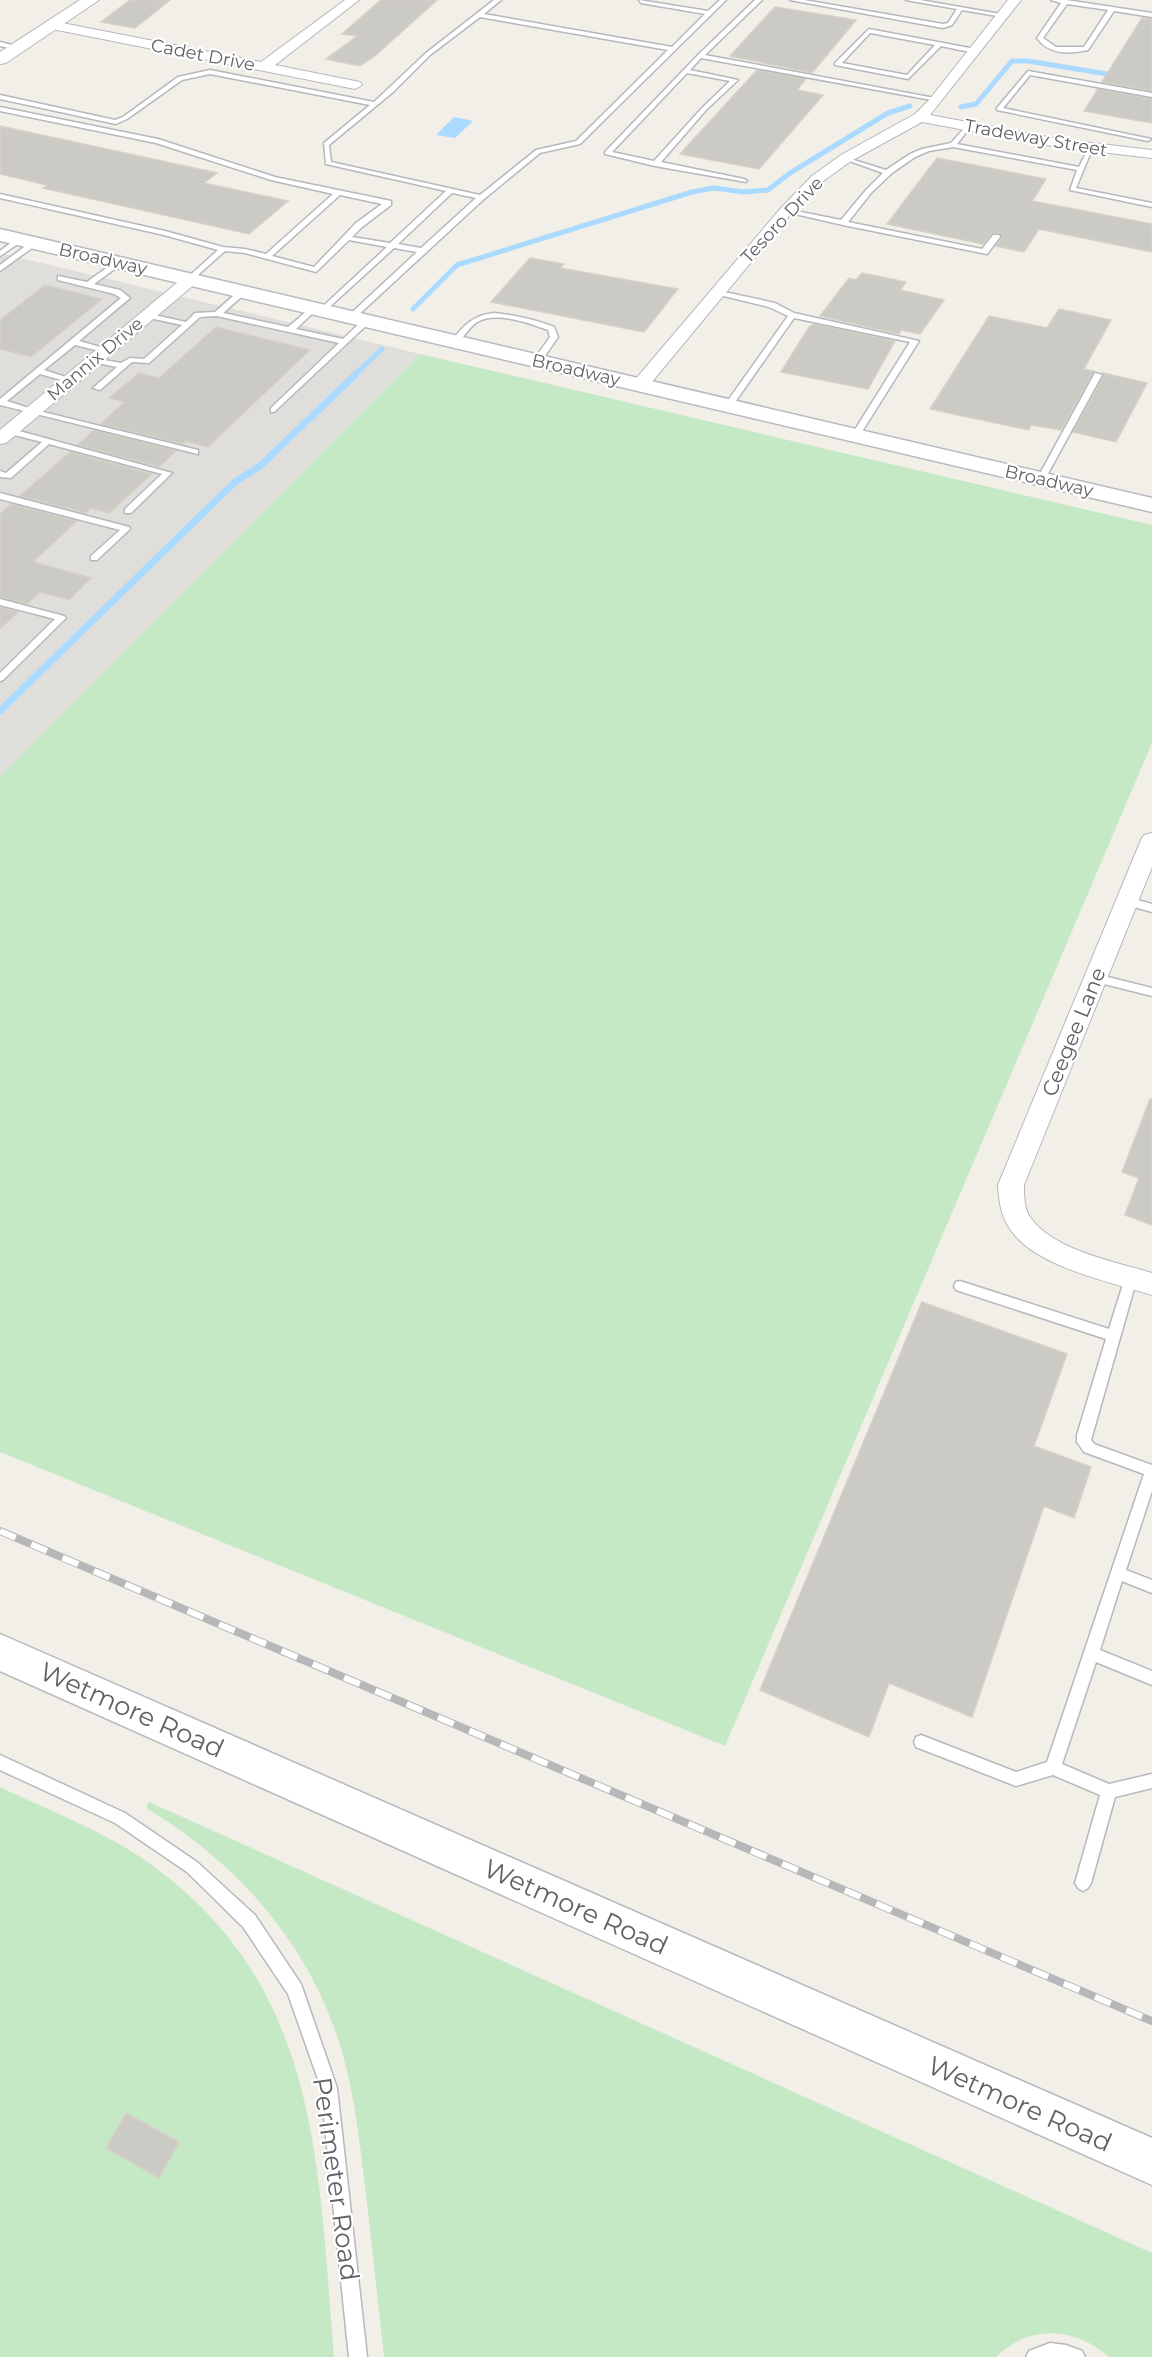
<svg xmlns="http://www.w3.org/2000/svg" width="1152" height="2357" font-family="Montserrat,sans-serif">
  <rect width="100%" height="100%" fill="#f1efe8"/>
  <!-- industrial -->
  <path fill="#e0deda" d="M 0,253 L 420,354 L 0,777 Z"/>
  <!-- green -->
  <g fill="#c5e8c5">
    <path d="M 420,354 L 1152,525 L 1152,743 L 725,1746 L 0,1452 L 0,777 Z"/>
    <path d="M 0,1787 C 52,1812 107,1832 153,1866 C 322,1989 318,2169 334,2357 L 0,2357 Z"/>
    <path d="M 149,1802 L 1152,2253 L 1152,2357 L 1109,2357 C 1076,2327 1028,2324 996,2357 L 384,2357 C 378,2306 373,2254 367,2203 C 361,2153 356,2103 343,2055 C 313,1949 240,1864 146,1808 Z"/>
  </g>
  <!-- water -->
  <path fill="#aadaff" d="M 454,117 L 473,121 L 455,138 L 436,135 Z"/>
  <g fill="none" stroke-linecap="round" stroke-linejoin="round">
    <!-- stream-far1 -->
    <g stroke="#aadaff" stroke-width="5">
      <path d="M 961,107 L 976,104 L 1012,61 L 1028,61 L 1119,76"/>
      <path d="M 413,309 L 457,265 L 692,192 L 714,188 L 744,192 L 768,190 L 790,173 L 888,113 L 910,106"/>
      <path d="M 353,376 L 382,349"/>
    </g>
    <!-- stream -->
    <path stroke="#aadaff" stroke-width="7" d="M 0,711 L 235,482 L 260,466 L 355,375"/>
  </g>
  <!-- building -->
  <g fill="#cccac5" stroke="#d6d1c6" stroke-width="1.5">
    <path d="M 130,0 L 170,0 L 135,28 L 101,22 Z"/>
    <path d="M 381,0 L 437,0 L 376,55 L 360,66 L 326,59 L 357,36 L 342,34 Z"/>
    <path d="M 775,7 L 856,20 L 812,73 L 730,56 Z"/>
    <path d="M 1142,18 L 1152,19 L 1152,91 L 1102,82 Z"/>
    <path d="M 757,70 L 806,79 L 797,90 L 823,95 L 759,169 L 680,154 Z"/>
    <path d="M 1098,89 L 1152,99 L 1152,123 L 1084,111 Z"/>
    <path d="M 0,126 L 217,173 L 204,183 L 288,201 L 249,234 L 43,188 L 47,185 L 0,174 Z"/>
    <path d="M 937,158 L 1046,179 L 1032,201 L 1152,224 L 1152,252 L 1039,229 L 1024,252 L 996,246 L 1002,238 L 999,233 L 991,234 L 983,244 L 887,224 Z"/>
    <path d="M 530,258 L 564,264 L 560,268 L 678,289 L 644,332 L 491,302 Z"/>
    <path d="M 862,273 L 906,282 L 900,290 L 944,300 L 920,334 L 901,330 L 899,334 L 820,316 L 849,278 L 856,280 Z"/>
    <path d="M 45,285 L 102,299 L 31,357 L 0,349 L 0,320 Z"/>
    <path d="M 1059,309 L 1111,320 L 1084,369 L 1094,371 L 1061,430 L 1031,425 L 1029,430 L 930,409 L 989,316 L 1047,328 Z"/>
    <path d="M 814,324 L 895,341 L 868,389 L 781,372 L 809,327 Z"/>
    <path d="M 216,327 L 310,350 L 208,447 L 186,441 L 183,444 L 101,424 L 124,402 L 109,398 L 139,373 L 159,378 Z"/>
    <path d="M 1103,373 L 1147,383 L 1116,442 L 1073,432 L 1104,376 Z"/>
    <path d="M 94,430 L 176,451 L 159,467 L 78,445 Z"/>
    <path d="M 70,452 L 152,474 L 109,513 L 91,508 L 86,513 L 20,496 Z"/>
    <path d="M 11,504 L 77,521 L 33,562 L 91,578 L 69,600 L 40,592 L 27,604 L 0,597 L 0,514 Z"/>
    <path d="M 0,607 L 18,612 L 0,629 Z"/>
    <path d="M 1150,1099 L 1152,1099 L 1152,1225 L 1125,1215 L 1139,1178 L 1122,1172 Z"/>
    <path d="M 922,1302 L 1067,1354 L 1034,1446 L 1091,1467 L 1074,1518 L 1044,1506 L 972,1717 L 889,1683 L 869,1737 L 760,1690 Z"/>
    <path d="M 126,2113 L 179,2142 L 159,2178 L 106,2148 Z"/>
  </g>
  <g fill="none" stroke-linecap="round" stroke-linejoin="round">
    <!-- service casing -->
    <g stroke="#b5b8bc" stroke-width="3">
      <g id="service">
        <path d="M 494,0 L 501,0 L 484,14 L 672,47 L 705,14 L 641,3 L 639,0 L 708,11 L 720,0 L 726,0 L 580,144 L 540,153 L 484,199 L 354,319 L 347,317 L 417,252 L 394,248 L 323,313 L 319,311 L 320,309 L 387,247 L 349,240 L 316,272 L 245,253 L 225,251 L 190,282 L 186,280 L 187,278 L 218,250 L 164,235 L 0,198 L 0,194 L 165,231 L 223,247 L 245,249 L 266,254 L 333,194 L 271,180 L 156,143 L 0,111 L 0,107 L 158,139 L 275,177 L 391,201 L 391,205 L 362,227 L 352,237 L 390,243 L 446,191 L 326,164 L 324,143 L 370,105 L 210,74 L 182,80 L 127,119 L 116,124 L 0,99 L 0,95 L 115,120 L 123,117 L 178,77 L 210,70 L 374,102 L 426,53 ZM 480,17 L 668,50 L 576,141 L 536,150 L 480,195 L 331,162 L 329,145 L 393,92 L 430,55 ZM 452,193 L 476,198 L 421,248 L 398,244 ZM 340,195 L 382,204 L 356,223 L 314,267 L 272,256 Z"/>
        <path d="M 755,0 L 762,0 L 705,55 L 940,99 L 937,101 L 701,58 L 690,70 L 738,80 L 706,110 L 661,162 L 744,179 L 747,181 L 746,182 L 655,166 L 605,154 L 605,152 L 698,55 ZM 687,73 L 730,81 L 702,108 L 654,161 L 612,152 Z"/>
        <path d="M 790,0 L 804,0 L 943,24 L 948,23 L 957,9 L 906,0 L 920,0 L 1006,15 L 1003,17 L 962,10 L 952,25 L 943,28 Z"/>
        <path d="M 1051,0 L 1066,0 L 1152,13 L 1152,17 L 1114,11 L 1088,50 C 1069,54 1049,55 1037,38 L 1061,3 ZM 1067,4 L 1108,10 L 1084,47 L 1056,47 L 1043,38 Z"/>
        <path d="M 869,29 L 975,49 L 978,51 L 975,53 L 941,46 L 908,79 L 835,65 L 835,63 ZM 870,33 L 935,45 L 907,75 L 842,63 Z"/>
        <path d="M 0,42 L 20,47 L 21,48 L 18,50 L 0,46 Z"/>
        <path d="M 1028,71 L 1152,93 L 1152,97 L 1030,75 L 1003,108 L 1151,139 L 1148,141 L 997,110 L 997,108 Z"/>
        <path d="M 968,124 L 971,126 L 957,144 L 1079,167 L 1089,147 L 1093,147 L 1076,188 L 1152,203 L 1152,207 L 1070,190 L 1077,170 L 953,147 L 929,151 L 915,157 L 892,173 L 871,193 L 848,222 L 982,249 L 993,235 L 999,235 L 1000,237 L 987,254 L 843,225 L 782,211 L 786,209 L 841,220 L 866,190 L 883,173 L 844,159 L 844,157 L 886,170 L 910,154 L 922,149 L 951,143 Z"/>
        <path d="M 17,238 L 24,240 L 0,256 L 0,251 Z"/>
        <path d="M 32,241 L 39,243 L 0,271 L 0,265 Z"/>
        <path d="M 116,261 L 123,263 L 94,284 L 120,290 L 130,298 L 79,341 L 108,349 L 108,353 L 75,345 L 44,370 L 72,379 L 72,383 L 40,374 L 7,401 L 35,410 L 198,450 L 198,454 L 0,405 L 0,399 L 121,298 L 114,294 L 58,280 L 58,276 L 87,282 Z"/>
        <path d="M 240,290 L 247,292 L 223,313 L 288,327 L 313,306 L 317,308 L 316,310 L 296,329 L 343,339 L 364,319 L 371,321 L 274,412 L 271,412 L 271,408 L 339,343 L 217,316 L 200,317 L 149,363 L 132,362 L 100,390 L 93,388 L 117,367 L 92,362 L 92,358 L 121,363 L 130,358 L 144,359 L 182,325 L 145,317 L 145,313 L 186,322 L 195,313 L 215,312 Z"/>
        <path d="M 715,290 L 775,303 L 794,313 L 919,341 L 858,438 L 851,436 L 910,342 L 794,318 L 731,408 L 725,408 L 724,406 L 788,316 L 769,307 L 715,294 Z"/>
        <path d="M 494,313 C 514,315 534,319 554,327 L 558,337 L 540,363 L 537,363 L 533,361 L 550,337 L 548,330 C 529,323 497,311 477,322 C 469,328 464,336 458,344 L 452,344 L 451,342 C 463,326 473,315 494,313 Z"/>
        <path d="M 1095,373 L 1102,375 L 1045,479 L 1038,481 L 1037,479 Z"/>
        <path d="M 6,429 L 12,429 L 172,473 L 131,513 L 125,513 L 125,509 L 162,474 L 49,444 L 11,478 L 0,477 L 0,471 L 6,473 L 42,442 L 6,433 Z"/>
        <path d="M 0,493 L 129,527 L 130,529 L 97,560 L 91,560 L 91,556 L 120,530 L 0,499 Z"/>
        <path d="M 0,599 L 64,616 L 66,618 L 3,680 L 0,681 L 0,673 L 55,619 L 0,605 Z"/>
        <path d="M 1127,897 L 1152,904 L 1152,912 L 1123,904 L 1122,901 L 1123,898 Z"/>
        <path d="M 1096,974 L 1152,988 L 1152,996 L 1092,981 L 1091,978 L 1092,975 Z"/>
        <path d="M 1131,1273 L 1135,1274 L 1137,1278 L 1091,1440 L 1094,1444 L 1152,1465 L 1152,1491 L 1126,1570 L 1152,1580 L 1152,1593 L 1122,1581 L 1100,1650 L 1152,1671 L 1152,1685 L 1096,1662 L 1062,1764 L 1109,1784 L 1152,1774 L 1152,1788 L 1115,1797 L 1091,1883 L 1088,1888 L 1083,1891 L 1078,1888 L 1075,1883 L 1100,1795 L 1053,1775 L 1016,1786 L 916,1747 L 914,1742 L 916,1737 L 921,1735 L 1016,1772 L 1047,1762 L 1144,1474 L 1084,1452 L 1077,1442 L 1077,1435 L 1106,1339 L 956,1290 L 954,1286 L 956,1282 L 960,1281 L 1109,1329 L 1125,1278 L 1127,1274 Z"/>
        <path d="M 0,1755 L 125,1813 L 197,1862 L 255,1915 L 301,1984 L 337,2088 L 367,2357 L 349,2357 L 321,2088 L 288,1994 L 243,1927 L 187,1872 L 115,1823 L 0,1770 Z"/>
        <path d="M 1050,2343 L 1066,2345 L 1082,2351 L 1085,2357 L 1026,2357 L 1029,2351 Z"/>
      </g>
    </g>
    <!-- minor casing -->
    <g stroke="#b5b8bc" stroke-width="2">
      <g id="minor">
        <path d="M 345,0 L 359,0 L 275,65 L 360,82 L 362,85 L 355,89 L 52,29 L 45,25 L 52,21 L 261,62 Z"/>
        <path d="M 1008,0 L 1021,0 L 930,115 L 1058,139 L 1152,150 L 1152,158 L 1058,147 L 922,122 L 851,161 L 822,182 L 791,214 L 646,389 L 634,389 L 631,385 L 634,381 L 781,208 L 812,176 L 841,155 L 915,114 L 929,100 Z"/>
        <path d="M 190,275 L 198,280 L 196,283 L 6,443 L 0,444 L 0,430 L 184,277 Z"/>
        <path d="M 1152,833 L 1152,867 L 1024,1185 C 1024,1195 1024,1209 1030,1217 C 1052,1250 1116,1262 1152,1273 L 1152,1295 C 1111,1282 1035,1267 1010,1229 C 1001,1216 999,1201 998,1185 L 1141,840 L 1144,835 Z"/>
      </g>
    </g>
    <!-- tertiary casing -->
    <g stroke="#b5b8bc" stroke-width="2">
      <path id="tertiary" d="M 80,0 L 99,0 L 6,63 L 0,64 L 0,52 Z"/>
    </g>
    <!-- secondary casing -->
    <g stroke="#b6babf" stroke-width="3">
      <g id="secondary">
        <path d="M 0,229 L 1152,498 L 1152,512 L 0,241 Z"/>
        <path d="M 0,1634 L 1152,2138 L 1152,2185 L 0,1671 Z"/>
      </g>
    </g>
    <!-- service -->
    <use href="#service" fill="#fff" fill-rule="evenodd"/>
    <!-- minor -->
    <use href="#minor" fill="#fff" fill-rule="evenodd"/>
    <!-- tertiary -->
    <use href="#tertiary" fill="#fff" fill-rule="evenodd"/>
    <!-- secondary -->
    <use href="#secondary" fill="#fff" fill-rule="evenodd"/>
    <!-- rail casing -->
    <g stroke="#b6b7b8" stroke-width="8">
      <path id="rail" d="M 0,1531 L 1152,2021"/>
    </g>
    <!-- rail -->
    <use href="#rail" stroke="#fff" stroke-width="6" stroke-dasharray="17" stroke-linecap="butt"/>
  </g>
  <g text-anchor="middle" stroke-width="4.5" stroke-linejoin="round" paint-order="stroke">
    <!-- far-street labels -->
    <g font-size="18" fill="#5f6368" stroke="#fff">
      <text transform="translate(203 55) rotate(11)" y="6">Cadet Drive</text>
      <text transform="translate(1036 138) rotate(10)" y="6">Tradeway Street</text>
      <text transform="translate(782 220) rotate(-47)" y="6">Tesoro Drive</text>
      <text transform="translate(103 259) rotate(13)" y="6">Broadway</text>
      <text transform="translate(95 359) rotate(-40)" y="6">Mannix Drive</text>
      <text transform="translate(576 370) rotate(13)" y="6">Broadway</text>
      <text transform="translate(1049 481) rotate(13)" y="6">Broadway</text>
    </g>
    <!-- street labels -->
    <g font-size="21" fill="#5f6368" stroke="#fff">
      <text transform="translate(1074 1032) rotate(-68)" y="7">Ceegee Lane</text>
    </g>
    <!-- near-street labels -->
    <g font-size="26" fill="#5f6368" stroke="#fff">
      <text transform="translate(132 1710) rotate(24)" y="9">Wetmore Road</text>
      <text transform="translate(576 1907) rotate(24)" y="9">Wetmore Road</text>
      <text transform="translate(1020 2104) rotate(24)" y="9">Wetmore Road</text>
      <text transform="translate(336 2179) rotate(82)" y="9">Perimeter Road</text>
    </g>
  </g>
</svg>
